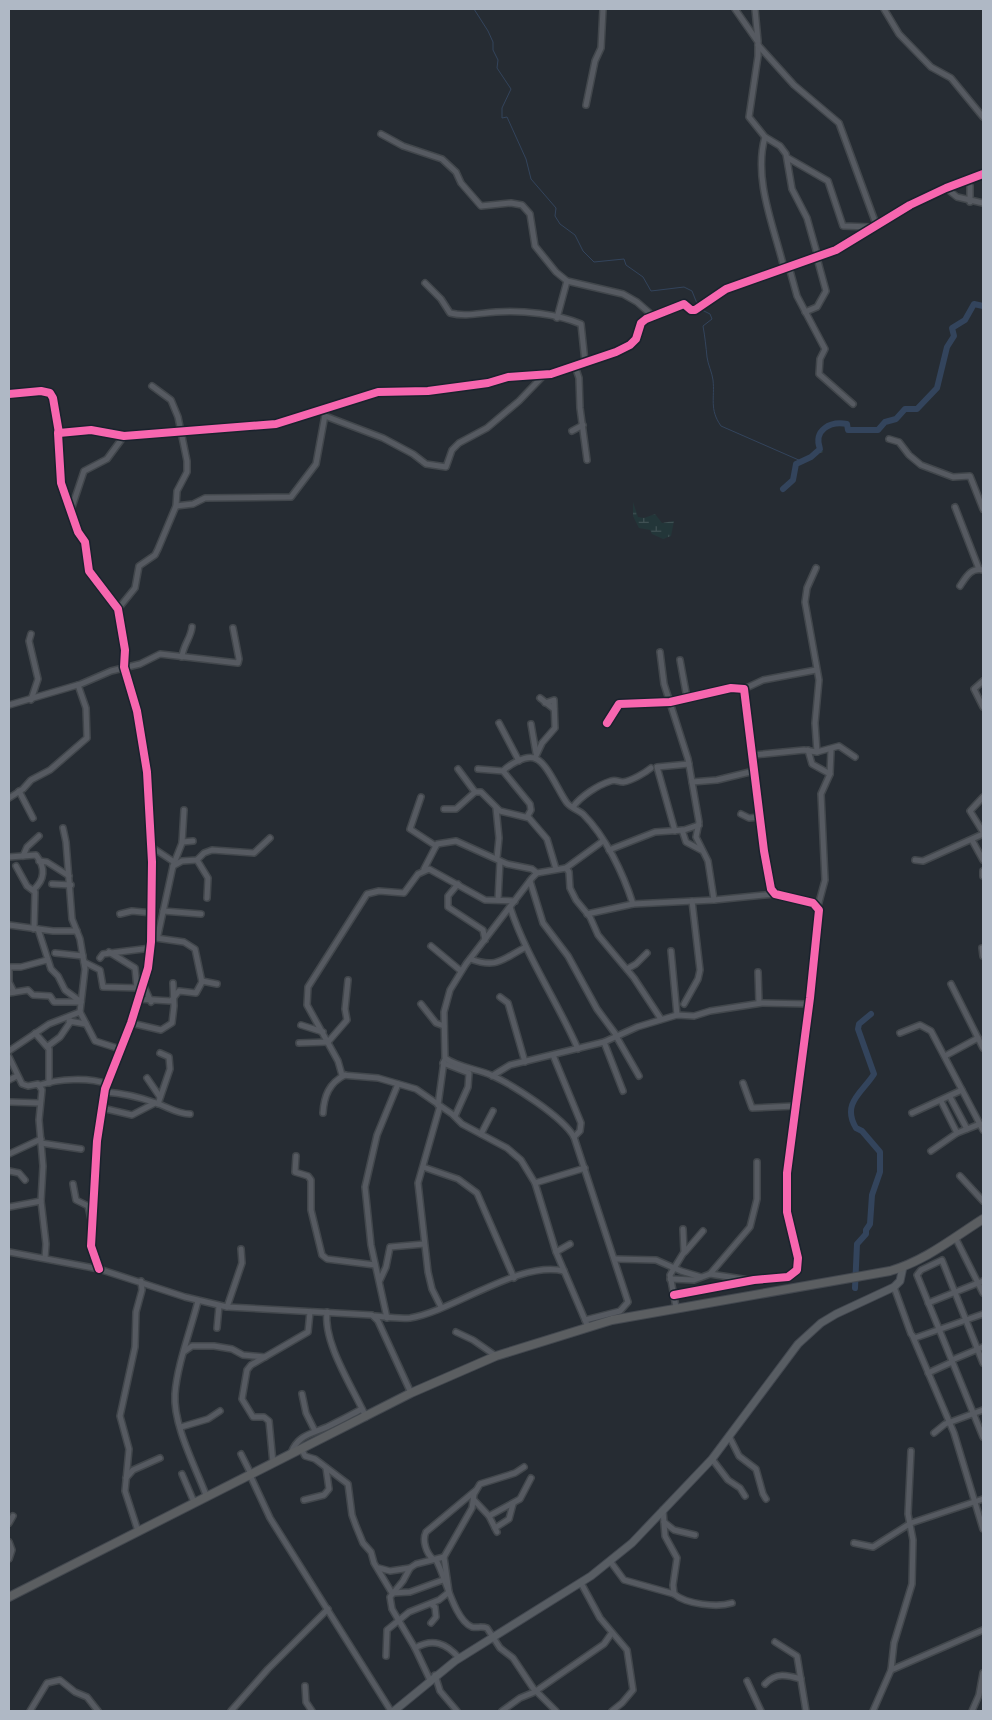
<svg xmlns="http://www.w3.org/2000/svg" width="992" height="1720" font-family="'Space Grotesk',sans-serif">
  <defs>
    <pattern id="wetland-marsh" width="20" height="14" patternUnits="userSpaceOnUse" patternTransform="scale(1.25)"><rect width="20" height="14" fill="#233639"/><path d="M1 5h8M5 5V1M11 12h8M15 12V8" fill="none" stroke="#405154"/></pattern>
  </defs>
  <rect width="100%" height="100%" fill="#262c33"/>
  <!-- wetland -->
  <g fill="url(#wetland-marsh)">
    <path d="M 817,439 L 823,452 L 816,454 L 812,460 L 810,455 L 817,448 Z"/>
    <path d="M 633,502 L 638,517 L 644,518 L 655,514 L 662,523 L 674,521 L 671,536 L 663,539 L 652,534 L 650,530 L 639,528 L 633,516 Z"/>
  </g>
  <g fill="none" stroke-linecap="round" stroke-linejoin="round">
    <!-- stream -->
    <g stroke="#33445c" stroke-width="1">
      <path d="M 474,9 L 488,31 L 493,42 L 493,50 L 498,60 L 497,68 L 511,89 L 502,108 L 502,118 L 507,117 L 526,159 L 531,179 L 556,208 L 555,216 L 560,224 L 575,235 L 583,251 L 594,262 L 624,259 L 626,265 L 643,277 L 651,291 L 684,287 L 692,291 L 698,306"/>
      <path d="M 700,309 L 710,314 L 712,319 L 703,326 C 705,337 706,347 707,357 C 708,365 712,372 713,380 C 715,398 709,409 721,426 L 801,461"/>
    </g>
    <!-- river -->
    <g stroke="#33445c" stroke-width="6">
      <path d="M 783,489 L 793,480 L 796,464 L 811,457 L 820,449 C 813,430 830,421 847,424 L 848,430 L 878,430 L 885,422 L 896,419 L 905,409 L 917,409 L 937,388 L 947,347 L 954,336 L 952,328 L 965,320 L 974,304 L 983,306"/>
      <path d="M 855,1288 L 857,1244 L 866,1234 L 866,1230 L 870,1224 L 872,1195 L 880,1172 L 880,1152 L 862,1131 L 856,1128 C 841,1103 863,1092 874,1074 L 858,1029 L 859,1024 L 871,1014"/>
    </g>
    <!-- minor casing -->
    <g stroke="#42474c" stroke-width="8">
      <g id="minor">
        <path d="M 735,9 L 758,42 L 758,56 L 749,117 L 765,137 L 780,146 L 786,154 L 792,189 L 807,218 L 818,257"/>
        <path d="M 755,9 L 758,41"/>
        <path d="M 884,9 L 899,34 L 931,67 L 951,78 L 983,117"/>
        <path d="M 758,45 L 794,85 L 839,123 L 876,224"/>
        <path d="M 586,105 L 595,61 L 601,48 L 603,9"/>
        <path d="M 381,134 L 403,146 L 442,159 L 456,172 L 461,183 L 481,206 L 511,203 L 522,205 L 530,214 L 535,246 L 556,272 L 567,281 L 623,294 L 637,302 L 653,316"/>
        <path d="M 765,137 C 753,179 774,227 784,268"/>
        <path d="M 788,158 L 828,181 L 843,226 L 871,227"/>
        <path d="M 967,180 L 970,186 L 970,202"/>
        <path d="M 946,188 L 957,197 L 983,203"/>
        <path d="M 789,267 L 797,296 L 825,349 L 820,359 L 819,374 L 853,404"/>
        <path d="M 425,283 L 441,299 L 450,313 C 466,317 479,313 496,312 C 522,310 558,314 581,324 L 585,362"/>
        <path d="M 805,312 L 817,307 L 826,291 L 817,258"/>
        <path d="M 557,318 L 567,281"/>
        <path d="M 575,366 L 579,378 L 580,408 L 587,460"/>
        <path d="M 9,394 L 41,391 L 50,393 L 53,398 L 59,433 L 91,430 L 124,436 L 276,424 L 378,392 L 428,391 L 488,383 L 508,377 L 551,374 L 616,352 L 630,345 L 636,339 L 641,323 L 646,319 L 684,304 L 691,310 L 695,310 L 726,289 L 836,250 L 910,205 L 946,188 L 983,174"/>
        <path d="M 325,416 L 383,438 L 413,454 L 426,464 L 446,467 L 452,450 L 459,443 L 487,428 L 519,401 L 544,375"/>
        <path d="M 572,431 L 583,425"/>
        <path d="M 58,433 L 61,483 L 78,532 L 85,542 L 89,571 L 118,609 L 125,650 L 124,667 L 137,711 L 147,772 L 152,862 L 151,942 L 148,968 L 131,1023 L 105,1089 L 97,1141 L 91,1246 L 99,1269"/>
        <path d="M 889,439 L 899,442 L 909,455 L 921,465 L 953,477 L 970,476 L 983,509"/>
        <path d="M 176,506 L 193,504 L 205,498 L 291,497 L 316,464 L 325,415"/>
        <path d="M 955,507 L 979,569"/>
        <path d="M 71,510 L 84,471 L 107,459 L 124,436"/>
        <path d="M 816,568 L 807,588 L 805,602 L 819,680 L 815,723 L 817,752"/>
        <path d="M 960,586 C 966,577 971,567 983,570"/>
        <path d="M 118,609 L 135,588 L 139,566 L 155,555 L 158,549 L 176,506 L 177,491 L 187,472 L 187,461 L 178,417 L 171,400 L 152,386"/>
        <path d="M 660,652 L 664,684 L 688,759 L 699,822 L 696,837 L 708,861 L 714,900"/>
        <path d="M 182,657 C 183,645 191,638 192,627"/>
        <path d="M 680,660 L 687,698"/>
        <path d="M 983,681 L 974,689 L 983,707"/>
        <path d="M 744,689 L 763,680 L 816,670"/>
        <path d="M 540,698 L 554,709"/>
        <path d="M 31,700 L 38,679 L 29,641 L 31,634"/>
        <path d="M 9,705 L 81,684 L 111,671 L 140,664 L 160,654 L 238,663 L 239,659 L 233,628"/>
        <path d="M 499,723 L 519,761"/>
        <path d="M 607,723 L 619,704 L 670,702 L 731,688 L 744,689 L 764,851 L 771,889 L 775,894 L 813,903 L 819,910 L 810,998 L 787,1173 L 787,1212 L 798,1258 L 797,1270 L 788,1277 L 754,1280 L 674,1295"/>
        <path d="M 531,724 L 536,753"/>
        <path d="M 808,750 L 812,764 L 830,774"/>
        <path d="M 753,755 L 804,750 L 817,752 L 839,746 L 855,757"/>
        <path d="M 535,758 L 542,743 L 555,728 L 554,700 L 545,703"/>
        <path d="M 458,769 L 475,792"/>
        <path d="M 478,769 L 503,771 L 530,804 L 531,810 L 527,817"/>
        <path d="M 503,771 C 509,765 525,755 534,758 C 547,761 559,793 567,803 C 571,808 578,810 583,814 C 606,837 623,873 633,904"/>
        <path d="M 692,782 L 717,780 L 754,771"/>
        <path d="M 19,791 L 33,818"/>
        <path d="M 421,797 L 410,829 L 436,846"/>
        <path d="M 983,797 L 970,811 L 983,832"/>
        <path d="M 9,798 L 23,789 L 31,780 L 50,770 L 87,738 L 86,708 L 78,685"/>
        <path d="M 573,807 C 581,796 598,785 611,781 C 616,779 618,782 623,782 C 631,781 645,773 651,768"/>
        <path d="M 496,808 L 499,838 L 497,858"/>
        <path d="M 444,809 L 456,809 L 475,792 L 481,792 L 500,811 L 529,818 L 547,839 L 556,869"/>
        <path d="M 741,814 L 749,818 L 760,817"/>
        <path d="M 63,828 L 66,842 L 72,919 L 80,939 L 85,969 L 80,1012 L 95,1041 L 120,1049"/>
        <path d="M 682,830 L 686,842 L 701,850"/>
        <path d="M 675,831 L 657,767 L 689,764"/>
        <path d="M 972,840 L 983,860"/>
        <path d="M 182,842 L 193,841"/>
        <path d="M 150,846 L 174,862"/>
        <path d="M 609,850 L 655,832 L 684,830 L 699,825"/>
        <path d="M 23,856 L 27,847 L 39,836"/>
        <path d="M 9,857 L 36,855 C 46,868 45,880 33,890"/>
        <path d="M 197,860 L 208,878 L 207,898"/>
        <path d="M 915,860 L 923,861 L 983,834"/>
        <path d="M 39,861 L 47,862 L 69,876"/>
        <path d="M 16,866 L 27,886 L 35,892 L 34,929"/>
        <path d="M 173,866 L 182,843 L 184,810"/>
        <path d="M 566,868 L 569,872 L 570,888 L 576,900 L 590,917 L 598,935 L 634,978 L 661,1019"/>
        <path d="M 424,869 L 437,844 L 456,841 L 507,864 L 532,869 L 537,873"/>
        <path d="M 983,871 L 983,876"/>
        <path d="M 530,881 L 543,923 L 568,956 L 597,1009 L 617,1036"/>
        <path d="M 52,884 L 71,885"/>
        <path d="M 458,884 L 448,896 L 448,907 L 483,930 L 485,940"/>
        <path d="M 498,900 L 500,861"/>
        <path d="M 515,901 L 485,900 L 429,869 L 418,874 L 404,893 L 379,891 L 367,894 L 308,987 L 307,1005 L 338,1061 L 342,1075 L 378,1078 L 416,1089 L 452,1114 L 462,1124 L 507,1148 L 521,1160 L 535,1183 L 556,1252 L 588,1327"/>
        <path d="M 818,906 L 825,880 L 821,794 L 830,774 L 831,750"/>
        <path d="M 510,907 C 526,956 557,1001 578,1049"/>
        <path d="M 163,911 L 201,914"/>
        <path d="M 120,914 L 132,911 L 152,913"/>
        <path d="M 587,914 L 633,904 L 714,900 L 775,894"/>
        <path d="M 9,925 L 53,931 L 77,931"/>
        <path d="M 38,929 L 51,969 L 58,976 L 65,990 L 81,1002"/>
        <path d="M 151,942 L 158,935 L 173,866 L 182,861 L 197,860 L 204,853 L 212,850 L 254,853 L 270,838"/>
        <path d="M 431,946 L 461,971"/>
        <path d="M 982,948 L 983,956"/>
        <path d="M 671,951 L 677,1015"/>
        <path d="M 109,952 L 135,968 L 137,988"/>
        <path d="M 55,953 L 83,956"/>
        <path d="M 100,958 L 103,954 L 151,948"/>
        <path d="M 470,959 C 498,969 502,959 526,947"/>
        <path d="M 84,962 L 100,970 L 103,987 L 141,988"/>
        <path d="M 9,967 L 21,967 L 47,960"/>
        <path d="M 9,967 L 9,982 L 14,992"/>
        <path d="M 627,969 L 636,964 L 647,953"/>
        <path d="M 758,972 L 759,1003"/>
        <path d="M 202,981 L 217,984"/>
        <path d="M 143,984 L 151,1002"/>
        <path d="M 951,984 L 983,1048"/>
        <path d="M 9,993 L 28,990 L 33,995 L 50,996 L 54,1002 L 81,1002"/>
        <path d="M 500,997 L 508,1003 L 525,1062"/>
        <path d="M 138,999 L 171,1001 L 179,991 L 196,993 L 202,982 L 195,949 L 184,942 L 156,938"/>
        <path d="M 421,1004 L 436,1023 L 444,1026"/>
        <path d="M 684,1004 L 698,979 L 700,970 L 692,901"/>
        <path d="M 69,1021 L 86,1024"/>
        <path d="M 131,1023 L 161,1030 L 172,1023 L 174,1006 L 173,983"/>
        <path d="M 301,1025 L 323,1032"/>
        <path d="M 35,1033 L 49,1049 L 49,1083"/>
        <path d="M 900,1033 L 920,1025 L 931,1031 L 983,1130"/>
        <path d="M 616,1036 L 639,1076"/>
        <path d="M 604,1042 L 623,1091"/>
        <path d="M 299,1043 L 328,1042 L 347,1020 L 345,1009 L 348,980"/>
        <path d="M 48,1046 L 60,1037 L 71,1021"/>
        <path d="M 9,1051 L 49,1024 L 80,1012"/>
        <path d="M 553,1055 L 581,1123 L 580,1131 L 574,1137 L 628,1302 L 620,1311 L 585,1320"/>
        <path d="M 945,1056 L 978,1038"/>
        <path d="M 9,1057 L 22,1084 L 28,1086 L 38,1084 L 42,1090 L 39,1120 L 43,1166 L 41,1201 L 46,1244 L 45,1258"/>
        <path d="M 443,1063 L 469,1073 L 468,1087 L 455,1116"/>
        <path d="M 492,1076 L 510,1065 L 604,1042 L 637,1027 L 677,1015 L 694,1016 L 710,1011 L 762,1003 L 809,1004"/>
        <path d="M 147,1078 L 160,1097"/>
        <path d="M 9,1080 L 17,1076"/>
        <path d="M 743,1083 L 752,1108 L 795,1106"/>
        <path d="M 40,1085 C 58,1079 89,1077 107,1084"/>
        <path d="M 105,1092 C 122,1093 139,1097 156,1103 C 168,1107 177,1114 190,1114"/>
        <path d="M 950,1097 L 967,1129"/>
        <path d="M 941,1101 L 957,1133"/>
        <path d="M 9,1102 L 40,1103"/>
        <path d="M 158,1104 L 170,1069 L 169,1057 L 160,1053"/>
        <path d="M 438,1105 L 444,1061"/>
        <path d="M 440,1106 L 418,1183 L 428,1272 L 432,1289 L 441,1307"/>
        <path d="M 102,1108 L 132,1115 L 155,1103"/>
        <path d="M 323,1113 C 324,1096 329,1083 345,1075"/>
        <path d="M 912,1113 L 962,1090"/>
        <path d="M 481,1134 L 493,1111"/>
        <path d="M 574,1137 C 563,1117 513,1085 491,1075 C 477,1069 457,1067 445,1058 L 444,1012 L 450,990 L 466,964 L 532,878 L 537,873 L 566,868 L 603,841"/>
        <path d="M 41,1143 L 81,1149"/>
        <path d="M 931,1151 L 957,1133 L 980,1124"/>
        <path d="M 9,1154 L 41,1139"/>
        <path d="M 296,1156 L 295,1172 L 308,1176 L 311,1180 L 311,1210 L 322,1255 L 327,1259 L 375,1265"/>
        <path d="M 423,1167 L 458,1179 L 477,1193 L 514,1278"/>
        <path d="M 9,1171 L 19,1173 L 25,1180"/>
        <path d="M 960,1176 L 983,1201"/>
        <path d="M 535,1183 L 585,1168"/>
        <path d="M 73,1184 L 76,1200 L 88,1206 L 91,1219 L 93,1220"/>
        <path d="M 9,1207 L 41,1201"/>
        <path d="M 955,1237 L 983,1293"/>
        <path d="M 9,1252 L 99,1269 L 185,1297 L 227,1307 L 372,1315 L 378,1321 L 411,1393"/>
        <path d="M 556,1252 L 570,1244"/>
        <path d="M 685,1252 L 703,1231"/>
        <path d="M 615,1259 L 656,1260 L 681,1271 L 701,1277"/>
        <path d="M 710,1274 L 749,1280"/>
        <path d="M 670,1279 L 694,1280 L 710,1274 L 750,1227 L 757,1199 L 757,1162"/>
        <path d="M 380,1280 L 386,1267 L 390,1247 L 424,1244"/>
        <path d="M 894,1287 L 911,1334 L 915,1338 L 983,1314"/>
        <path d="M 198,1301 C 191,1329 177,1365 175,1394 C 173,1425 195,1466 206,1495"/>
        <path d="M 928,1303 L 983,1281"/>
        <path d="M 227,1307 L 242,1263 L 241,1249"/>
        <path d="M 676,1307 L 670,1275 L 684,1252 L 683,1229"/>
        <path d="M 327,1312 C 323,1343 353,1388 366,1417"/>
        <path d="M 375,1316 C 386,1317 398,1319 410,1318 C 454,1311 519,1260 564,1271"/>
        <path d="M 387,1318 L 371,1245 L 365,1187 L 377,1135 L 398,1084"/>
        <path d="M 217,1328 L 219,1306"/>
        <path d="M 456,1332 L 473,1340 L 496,1356"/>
        <path d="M 913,1337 L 954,1433 L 983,1529"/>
        <path d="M 185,1351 L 192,1346 L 214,1346 L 232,1349 L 243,1355 L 265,1357"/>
        <path d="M 952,1360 L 983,1347"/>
        <path d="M 983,1363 L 942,1260 L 921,1270 L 917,1275 L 983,1437"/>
        <path d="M 928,1373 L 952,1362"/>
        <path d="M 302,1394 L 306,1413 L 315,1431"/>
        <path d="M 181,1427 L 208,1419 L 220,1411"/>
        <path d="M 934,1433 L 945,1424 L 983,1410"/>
        <path d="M 729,1436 L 739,1456 L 756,1469 L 763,1494 L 766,1499"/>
        <path d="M 301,1448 L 305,1456 L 315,1459 L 348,1484 L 352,1515 L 356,1526 L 363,1543 L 371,1552 L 374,1563 L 392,1593 L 410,1592 L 443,1580"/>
        <path d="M 291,1453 C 298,1435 311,1434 327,1427 C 339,1421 351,1415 362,1409"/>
        <path d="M 241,1454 L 251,1474"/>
        <path d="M 712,1459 L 728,1480 L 740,1488 L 745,1496"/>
        <path d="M 273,1463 L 269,1421 L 264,1417 L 253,1417 L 242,1399 L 247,1370 L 251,1365 L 308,1332 L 310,1312"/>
        <path d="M 182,1474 L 194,1502"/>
        <path d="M 250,1475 L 270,1518 L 391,1711"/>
        <path d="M 126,1478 L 133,1470 L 160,1458"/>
        <path d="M 304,1500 L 324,1495 L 329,1489 L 326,1468"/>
        <path d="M 474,1500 L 489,1516 L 497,1532"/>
        <path d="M 663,1510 L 665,1536 L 677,1558 L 673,1585 L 674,1594 C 686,1604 717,1608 732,1603"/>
        <path d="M 489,1516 L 520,1499 L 531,1478"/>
        <path d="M 664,1522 L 674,1530 L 695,1535"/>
        <path d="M 9,1523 L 13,1516"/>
        <path d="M 495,1528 L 509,1519 L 513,1504"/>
        <path d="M 138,1531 L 125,1491 L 129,1449 L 120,1416 L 135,1347 L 136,1312 L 142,1290 L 141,1281"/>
        <path d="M 9,1542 L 12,1550 L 9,1559"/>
        <path d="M 854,1543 L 873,1547 L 911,1523 L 983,1499"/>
        <path d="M 433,1559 C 426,1553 422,1540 426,1532 L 475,1491"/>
        <path d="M 436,1560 C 445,1575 454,1620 472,1627 C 477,1628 482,1626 487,1628 L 500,1648 L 513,1658 L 533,1688 L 556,1711"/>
        <path d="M 610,1561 L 624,1580 L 674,1594"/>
        <path d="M 379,1568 L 390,1571 L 410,1568"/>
        <path d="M 581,1583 L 600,1618 L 627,1650 L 633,1690 L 622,1703 L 612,1711"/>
        <path d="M 431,1623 L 436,1617 L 435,1607 L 431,1604"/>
        <path d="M 775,1642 L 797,1656 L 806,1711"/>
        <path d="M 415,1648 C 433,1638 446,1643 459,1658"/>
        <path d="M 386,1656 L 387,1630 L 409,1612 L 439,1600 L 449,1592 L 444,1557"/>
        <path d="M 891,1670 L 983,1630"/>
        <path d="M 435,1675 L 440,1691 L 457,1711"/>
        <path d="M 430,1680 L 415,1648 L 392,1609 L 390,1597 L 403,1581 L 410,1568 L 416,1564 L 444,1557 L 472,1508 L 474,1494 L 480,1484 L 515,1473 L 524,1467"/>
        <path d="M 747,1681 L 761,1711"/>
        <path d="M 765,1684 C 776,1672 787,1675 801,1679"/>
        <path d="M 305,1686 L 306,1702 L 312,1711"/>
        <path d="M 536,1691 L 604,1644 L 611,1634"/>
        <path d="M 30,1711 L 47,1683 L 60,1680 L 75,1692 L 87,1697 L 98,1711"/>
        <path d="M 231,1711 L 268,1669 L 328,1609"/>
        <path d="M 502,1711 L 520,1698 L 537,1691"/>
        <path d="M 873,1711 L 891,1670 L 894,1643 L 912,1584 L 913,1540 L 908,1514 L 911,1451"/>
        <path d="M 972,1711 L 979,1695 L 983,1673"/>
      </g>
    </g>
    <!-- major casing -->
    <g stroke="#434850" stroke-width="9">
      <path id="major" d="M 394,1711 L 455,1661 L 591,1576 L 632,1543 L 712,1459 L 798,1344 L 821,1323 L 836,1314 L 894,1287 L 900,1281 L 903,1267"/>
    </g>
    <!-- highway casing -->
    <g stroke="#43484f" stroke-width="10">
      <path id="highway" d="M 9,1597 L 411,1393 L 496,1356 L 612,1320 L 890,1271 C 925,1261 953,1238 983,1219"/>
    </g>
    <!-- minor -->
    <use href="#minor" stroke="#565a61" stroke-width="5"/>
    <!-- major -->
    <use href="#major" stroke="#585d63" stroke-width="7"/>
    <!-- highway -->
    <use href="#highway" stroke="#5b5e61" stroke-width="8"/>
    <!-- cycleway casing -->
    <g stroke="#1a222d" stroke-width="11">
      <g id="cycleway">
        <path d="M 9,394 L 41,391 L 50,393 L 53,398 L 59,433 L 91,430 L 124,436 L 276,424 L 378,392 L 428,391 L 488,383 L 508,377 L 551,374 L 616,352 L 630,345 L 636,339 L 641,323 L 646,319 L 684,304 L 691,310 L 695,310 L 726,289 L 836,250 L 910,205 L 946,188 L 983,174"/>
        <path d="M 58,433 L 61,483 L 78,532 L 85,542 L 89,571 L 118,609 L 125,650 L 124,667 L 137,711 L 147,772 L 152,862 L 151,942 L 148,968 L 131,1023 L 105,1089 L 97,1141 L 91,1246 L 99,1269"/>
        <path d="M 607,723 L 619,704 L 670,702 L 731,688 L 744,689 L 764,851 L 771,889 L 775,894 L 813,903 L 819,910 L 810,998 L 787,1173 L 787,1212 L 798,1258 L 797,1270 L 788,1277 L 754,1280 L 674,1295"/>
      </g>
    </g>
    <!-- cycleway -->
    <use href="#cycleway" stroke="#f766af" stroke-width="8"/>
  </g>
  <!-- border -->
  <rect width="992" height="1720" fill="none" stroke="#afb8c5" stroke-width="20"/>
</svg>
